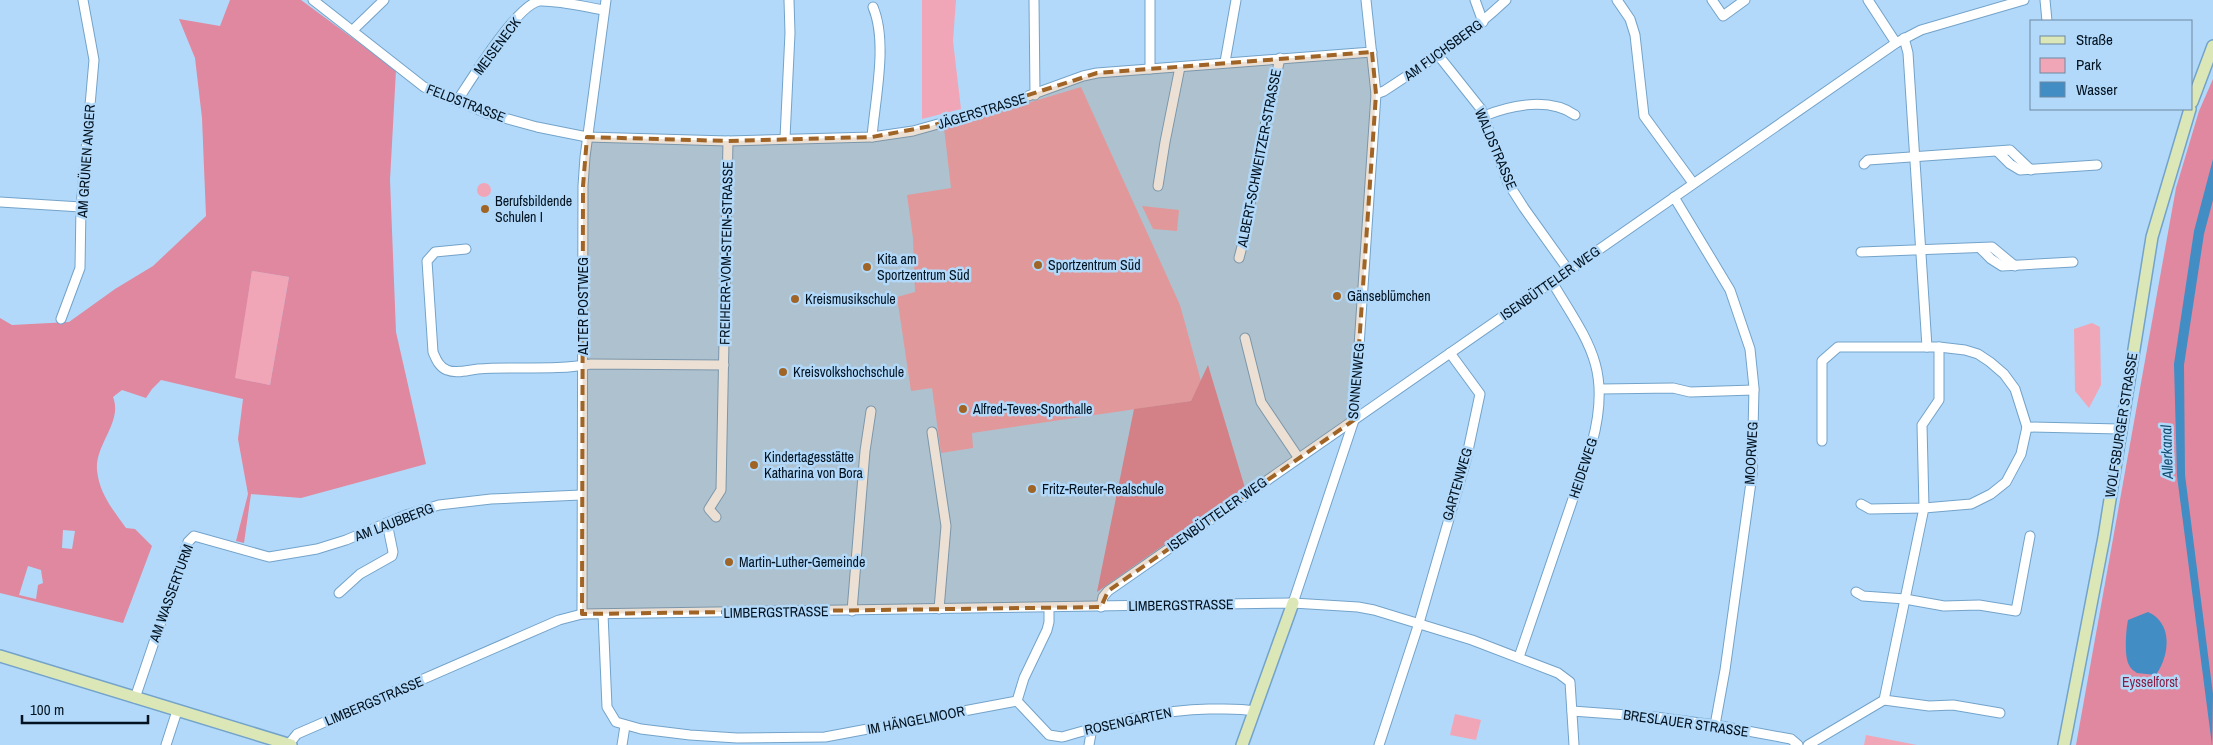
<svg xmlns="http://www.w3.org/2000/svg" width="2213" height="745" font-family="'Archivo Narrow',sans-serif">
  <rect width="100%" height="100%" fill="#b2d9f9"/>
  <!-- green -->
  <g fill="#f1a6b8">
    <path d="M 922,0 L 956,0 L 953,41 L 961,109 L 922,119 Z"/>
    <path d="M 1081,87 L 1180,305 L 1201,381 L 1191,401 L 972,433 L 973,448 L 941,453 L 932,388 L 911,391 L 897,297 L 915,292 L 913,238 L 907,195 L 951,188 L 944,128 Z"/>
    <circle cx="484" cy="190" r="7"/>
    <path d="M 1142,206 L 1179,210 L 1177,231 L 1153,229 Z"/>
    <path d="M 252,271 L 289,277 L 270,385 L 234,378 Z"/>
    <path d="M 2092,323 L 2100,327 L 2101,385 L 2089,408 L 2075,391 L 2074,329 Z"/>
    <path d="M 1455,714 L 1481,720 L 1476,740 L 1450,735 Z"/>
    <path d="M 1866,735 L 1917,745 L 1864,745 Z"/>
  </g>
  <!-- forest -->
  <g fill="#e0889f" fill-rule="evenodd">
    <path d="M 230,0 L 301,0 L 396,70 L 390,180 L 396,332 L 426,464 L 301,498 L 251,494 L 244,543 L 236,541 L 248,494 L 238,439 L 243,399 L 161,380 L 152,389 L 146,398 L 122,390 L 113,397 C 123,422 95,444 97,470 C 99,493 113,510 126,528 L 135,529 L 152,546 L 123,623 L 0,593 L 0,318 L 12,325 L 69,322 L 115,289 L 153,266 L 206,216 L 202,118 L 195,58 L 179,19 L 220,26 ZM 252,271 L 289,277 L 270,385 L 235,378 ZM 63,530 L 75,531 L 72,549 L 62,548 ZM 28,566 L 41,570 L 43,583 L 38,585 L 36,599 L 19,595 Z"/>
    <path d="M 2213,79 L 2213,745 L 2076,745 L 2176,188 L 2199,111 Z"/>
    <path d="M 1208,365 L 1245,488 L 1097,592 L 1134,409 L 1191,401 Z"/>
  </g>
  <!-- water -->
  <g fill="#428dc4">
    <path d="M 2213,159 L 2213,200 L 2204,234 L 2184,365 L 2185,475 L 2213,694 L 2212,745 L 2177,476 L 2174,364 L 2194,231 Z"/>
    <path d="M 2148,612 C 2173,623 2170,655 2156,675 L 2137,673 C 2134,671 2130,668 2129,665 C 2124,656 2126,629 2128,620 Z"/>
  </g>
  <g fill="none" stroke-linecap="round" stroke-linejoin="round">
    <!-- street casing -->
    <g stroke="#73a3ca" stroke-width="11">
      <g id="street">
        <path d="M 313,0 L 424,87 L 486,113 L 537,127 L 587,137 L 728,141 L 872,137 L 913,131 L 995,108 L 1083,76 L 1097,73 L 1372,52"/>
        <path d="M 1034,0 L 1035,95"/>
        <path d="M 1475,0 L 1483,22"/>
        <path d="M 1617,0 L 1630,19 L 1635,35 L 1644,116 L 1693,183"/>
        <path d="M 1712,0 L 1723,16 L 1745,0"/>
        <path d="M 1868,0 L 1896,43"/>
        <path d="M 2045,0 L 2047,21"/>
        <path d="M 353,30 L 384,0"/>
        <path d="M 1904,38 L 1908,53 L 1927,347"/>
        <path d="M 1438,55 L 1481,109 L 1508,183 L 1524,208 L 1569,271"/>
        <path d="M 1225,62 L 1236,0"/>
        <path d="M 1150,69 L 1150,0"/>
        <path d="M 1376,94 L 1384,91 C 1427,63 1469,35 1506,0"/>
        <path d="M 457,101 C 471,80 516,6 539,1 C 557,0 586,7 604,10"/>
        <path d="M 1484,116 C 1511,105 1549,97 1575,115"/>
        <path d="M 872,137 C 875,99 888,42 873,7"/>
        <path d="M 785,138 L 790,33 L 789,0"/>
        <path d="M 1998,152 L 2010,164 L 2020,170 L 2097,165"/>
        <path d="M 1864,164 L 1868,160 L 2010,150 L 2031,170"/>
        <path d="M 1158,186 L 1165,142 L 1180,67"/>
        <path d="M 1674,197 L 1730,290 L 1750,349 L 1754,388 L 1752,475 L 1725,670 L 1715,725"/>
        <path d="M 0,202 L 81,207"/>
        <path d="M 1980,248 L 1991,259 L 2002,266 L 2073,262"/>
        <path d="M 466,249 L 435,252 L 427,261 L 433,352 C 436,359 439,367 447,370 C 456,374 468,370 478,369 C 515,366 554,371 591,364 L 724,365"/>
        <path d="M 1861,252 L 1992,247 L 2015,266"/>
        <path d="M 1239,258 L 1244,239 L 1257,163 L 1280,58"/>
        <path d="M 61,319 L 80,268 L 81,207 L 94,60 L 83,0"/>
        <path d="M 1245,338 L 1261,402 L 1298,457"/>
        <path d="M 1601,389 L 1673,388 L 1690,392 L 1754,390"/>
        <path d="M 2027,427 L 2120,429"/>
        <path d="M 932,432 L 946,526 L 939,609"/>
        <path d="M 1861,504 L 1870,509 L 1924,508 L 1922,425 L 1939,400 L 1939,347"/>
        <path d="M 716,517 L 709,509 L 721,490 L 728,141"/>
        <path d="M 1856,592 L 1863,596 L 1905,599 L 1944,606 L 1979,605 L 2016,611 L 2030,536"/>
        <path d="M 339,593 L 360,574 L 392,556 L 393,552 L 387,523"/>
        <path d="M 1293,603 L 1354,420 L 1376,94 L 1366,0"/>
        <path d="M 1101,607 L 1103,597 L 1108,591 L 1896,43 L 1921,30 L 2024,0"/>
        <path d="M 852,611 L 865,451 L 871,411"/>
        <path d="M 582,614 L 583,186 L 585,157 L 606,0"/>
        <path d="M 603,614 L 607,707 L 616,722 L 641,729 L 690,735 L 737,738 L 825,737 L 1017,701 L 1024,678 L 1047,630 L 1049,622 L 1049,608"/>
        <path d="M 1519,657 L 1592,443 C 1612,369 1589,343 1552,282"/>
        <path d="M 135,698 L 188,542 L 194,536 L 269,557 L 317,549 L 346,540 L 406,515 L 439,505 L 491,499 L 581,495"/>
        <path d="M 1884,700 L 1929,706 L 1953,705 L 2000,713"/>
        <path d="M 1017,701 L 1049,735 L 1062,737 C 1112,723 1157,710 1209,709 C 1225,709 1239,708 1255,711"/>
        <path d="M 1572,711 L 1655,717 L 1715,725 L 1791,739 L 1798,745"/>
        <path d="M 289,744 L 297,734 L 559,620 L 582,614 L 1293,603 L 1358,607 L 1374,610 L 1472,640 L 1558,673 L 1570,682 L 1574,745"/>
        <path d="M 166,745 L 177,711"/>
        <path d="M 622,745 L 625,726"/>
        <path d="M 1089,745 L 1092,728"/>
        <path d="M 1379,745 L 1419,623 L 1466,460 L 1480,394 L 1450,353"/>
        <path d="M 1808,745 L 1884,700 L 1924,508 L 1971,504 L 1991,494 L 2006,482 L 2021,454 L 2027,427 L 2015,389 L 2004,374 L 1990,362 L 1978,354 L 1965,350 L 1939,347 L 1838,347 L 1822,361 L 1822,441"/>
      </g>
    </g>
    <!-- secondary casing -->
    <g stroke="#73a3ca" stroke-width="14">
      <g id="secondary">
        <path d="M 2192,102 L 2213,46"/>
        <path d="M 0,656 L 291,745"/>
        <path d="M 1242,745 L 1293,603"/>
        <path d="M 2064,745 L 2104,537 L 2152,237 L 2190,109"/>
      </g>
    </g>
    <!-- street -->
    <use href="#street" stroke="#fff" stroke-width="9"/>
    <!-- secondary -->
    <use href="#secondary" stroke="#dce7b7" stroke-width="11"/>
  </g>
  <!-- marked area -->
  <path fill="#a06526" fill-opacity="0.2" stroke="#a06526" stroke-width="4" stroke-dasharray="10 6" stroke-linejoin="round" d="M 1372,52 L 1376,94 L 1354,420 L 1108,591 L 1101,607 L 582,614 L 583,186 L 587,137 L 728,141 L 872,137 L 931,126 L 1097,73 Z"/>
  <!-- markers -->
  <g fill="#a06526" stroke="#b2d9f9" stroke-width="2">
    <circle cx="485" cy="209" r="5"/>
    <circle cx="1038" cy="265" r="5"/>
    <circle cx="867" cy="267" r="5"/>
    <circle cx="1337" cy="296" r="5"/>
    <circle cx="795" cy="299" r="5"/>
    <circle cx="783" cy="372" r="5"/>
    <circle cx="963" cy="409" r="5"/>
    <circle cx="754" cy="465" r="5"/>
    <circle cx="1032" cy="489" r="5"/>
    <circle cx="729" cy="562" r="5"/>
  </g>
  <g text-anchor="middle" stroke-width="5" stroke-linejoin="round" paint-order="stroke">
    <!-- street labels -->
    <g font-size="14" fill="#021220" stroke="#b2d9f9">
      <text transform="translate(497 46) rotate(-53)" y="5">MEISENECK</text>
      <text transform="translate(1443 50) rotate(-36)" y="5">AM FUCHSBERG</text>
      <text transform="translate(466 103) rotate(21)" y="5">FELDSTRASSE</text>
      <text transform="translate(982 111) rotate(-17)" y="5">JÄGERSTRASSE</text>
      <text transform="translate(1496 149) rotate(67)" y="5">WALDSTRASSE</text>
      <text transform="translate(1259 158) rotate(-79)" y="5">ALBERT-SCHWEITZER-STRASSE</text>
      <text transform="translate(86 161) rotate(-86)" y="5">AM GRÜNEN ANGER</text>
      <text transform="translate(726 253) rotate(-89)" y="5">FREIHERR-VOM-STEIN-STRASSE</text>
      <text transform="translate(1550 283) rotate(-35)" y="5">ISENBÜTTELER WEG</text>
      <text transform="translate(583 306) rotate(-90)" y="5">ALTER POSTWEG</text>
      <text transform="translate(1356 381) rotate(-85)" y="5">SONNENWEG</text>
      <text transform="translate(2121 425) rotate(-81)" y="5">WOLFSBURGER STRASSE</text>
      <text transform="translate(1751 453) rotate(-87)" y="5">MOORWEG</text>
      <text transform="translate(1583 468) rotate(-72)" y="5">HEIDEWEG</text>
      <text transform="translate(1457 484) rotate(-74)" y="5">GARTENWEG</text>
      <text transform="translate(1217 514) rotate(-35)" y="5">ISENBÜTTELER WEG</text>
      <text transform="translate(394 522) rotate(-21)" y="5">AM LAUBBERG</text>
      <text transform="translate(171 593) rotate(-70)" y="5">AM WASSERTURM</text>
      <text transform="translate(1181 605) rotate(-1)" y="5">LIMBERGSTRASSE</text>
      <text transform="translate(776 612) rotate(-1)" y="5">LIMBERGSTRASSE</text>
      <text transform="translate(374 701) rotate(-23)" y="5">LIMBERGSTRASSE</text>
      <text transform="translate(916 720) rotate(-11)" y="5">IM HÄNGELMOOR</text>
      <text transform="translate(1128 721) rotate(-12)" y="5">ROSENGARTEN</text>
      <text transform="translate(1686 723) rotate(8)" y="5">BRESLAUER STRASSE</text>
    </g>
    <!-- poi labels -->
    <g font-size="14" fill="#021220" stroke="#b2d9f9" text-anchor="start">
      <text x="495" y="206">Berufsbildende<tspan x="495" dy="16">Schulen I</tspan></text>
      <text x="877" y="264">Kita am<tspan x="877" dy="16">Sportzentrum Süd</tspan></text>
      <text x="1048" y="270">Sportzentrum Süd</text>
      <text x="1347" y="301">Gänseblümchen</text>
      <text x="805" y="304">Kreismusikschule</text>
      <text x="793" y="377">Kreisvolkshochschule</text>
      <text x="973" y="414">Alfred-Teves-Sporthalle</text>
      <text x="764" y="462">Kindertagesstätte<tspan x="764" dy="16">Katharina von Bora</tspan></text>
      <text x="1042" y="494">Fritz-Reuter-Realschule</text>
      <text x="739" y="567">Martin-Luther-Gemeinde</text>
    </g>
    <!-- park labels -->
    <g font-size="14" fill="#882046" stroke="#b2d9f9">
      <text x="2150" y="687">Eysselforst</text>
    </g>
    <!-- water labels -->
    <g font-size="15" font-style="italic" fill="#134b71" stroke="#b2d9f9">
      <text transform="translate(2167 452) rotate(-92)" y="5">Allerkanal</text>
    </g>
  </g>
  <!-- legend -->
  <rect x="2030" y="20" width="162" height="90" fill="#b2d9f9" stroke="#6c89a2"/>
  <rect x="2040" y="36" width="25" height="8" fill="#dce7b7" stroke="#6c89a2"/>
  <text x="2076" y="45" font-size="15" fill="#021220">Straße</text>
  <rect x="2040" y="58" width="25" height="15" fill="#f1a6b8" stroke="#6c89a2"/>
  <text x="2076" y="70" font-size="15" fill="#021220">Park</text>
  <rect x="2040" y="82" width="25" height="15" fill="#428dc4" stroke="#6c89a2"/>
  <text x="2076" y="95" font-size="15" fill="#021220">Wasser</text>
  <!-- scale -->
  <path d="M22 715v8h126v-8" fill="none" stroke="#021220" stroke-width="2.5"/>
  <text x="30" y="715" font-size="15" fill="#021220" stroke="#b2d9f9" stroke-width="4" paint-order="stroke">100 m</text>
</svg>
